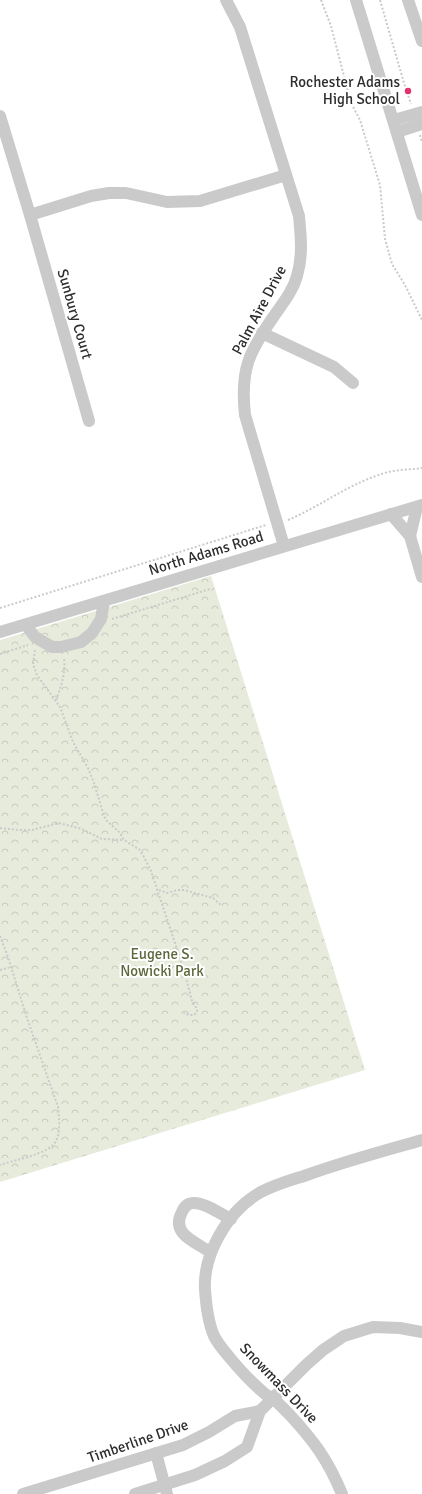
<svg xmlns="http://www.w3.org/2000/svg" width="422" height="1494" font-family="Signika,sans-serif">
  <defs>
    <pattern id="forest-crowns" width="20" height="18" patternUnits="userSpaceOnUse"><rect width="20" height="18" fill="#e7ebdb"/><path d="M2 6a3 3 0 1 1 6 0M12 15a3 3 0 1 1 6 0" fill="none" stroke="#c6cabc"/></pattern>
  </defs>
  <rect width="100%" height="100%" fill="#fff"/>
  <!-- forest -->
  <path fill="url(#forest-crowns)" d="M 211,576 L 365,1070 L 0,1182 L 0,640 Z"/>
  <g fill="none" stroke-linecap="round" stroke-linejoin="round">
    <!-- path -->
    <g stroke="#cacaca" stroke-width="2" stroke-dasharray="2 2" stroke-linecap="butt">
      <path d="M 321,0 L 331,26 L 351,103 L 360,120 L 380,185 L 385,239 L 392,264 L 405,285 L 422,320"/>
      <path d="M 380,0 L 404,83 L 411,104"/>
      <path d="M 420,135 L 422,142"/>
      <path d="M 288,520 C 321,506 350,483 385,473 C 397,469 410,470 422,468"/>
      <path d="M 0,608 L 266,525"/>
      <path d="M 112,619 L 210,589"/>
      <path d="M 35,650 L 33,664 L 37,675 L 60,707 L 73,742 L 88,768 L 94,783 L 104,816 L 107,821 L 119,832 L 124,840 L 140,850 L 144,857 L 151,871 L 184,970 L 192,1001 L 197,1009 L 197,1012 L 194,1015 L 189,1015 L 184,1013"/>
      <path d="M 0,654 L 28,645"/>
      <path d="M 56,700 C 61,687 66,672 64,658"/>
      <path d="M 0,828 L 18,830 L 32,830 L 59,823 L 82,829 L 102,839 L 124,840"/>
      <path d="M 159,890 L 167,893 L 178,890 L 184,890 L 213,898 L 222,906"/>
      <path d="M 0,936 L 8,957 L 26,1015 L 58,1107 C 59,1118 61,1131 56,1141 C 50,1154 14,1160 0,1165"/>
      <path d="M 0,970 L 11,967"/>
    </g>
    <!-- minor -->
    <g stroke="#cacaca" stroke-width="12">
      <path d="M 226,0 L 240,27 L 299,216 C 301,237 303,256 297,276 C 293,291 283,303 274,316 C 249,352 240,369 245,415 L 284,546"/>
      <path d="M 356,0 L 422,215"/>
      <path d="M 408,0 L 422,41"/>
      <path d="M 0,116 L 30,215 L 91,196 L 109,193 L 126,193 L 167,202 L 200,201 L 286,175"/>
      <path d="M 394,120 L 422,112"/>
      <path d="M 397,132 L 422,124"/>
      <path d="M 30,215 L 89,421"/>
      <path d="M 262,333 L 334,367 L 353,383"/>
      <path d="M 391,514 L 410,536 L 422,577"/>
      <path d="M 410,536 L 417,507"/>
      <path d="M 26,625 L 35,637 L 52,647 L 61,647 L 81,642 L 92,633 L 101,619 L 104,601"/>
      <path d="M 0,632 L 422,505"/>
      <path d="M 210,1252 C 196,1242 170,1234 182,1212 C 184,1207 188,1203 194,1203 C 206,1203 220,1214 231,1219"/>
      <path d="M 156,1453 L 167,1494"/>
      <path d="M 23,1494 L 183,1445 L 209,1432 L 235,1416 L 260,1411"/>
      <path d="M 135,1494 L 195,1475 L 225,1461 L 247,1447 L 260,1411 L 306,1365 L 323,1350 L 344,1336 L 373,1327 L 400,1328 L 422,1332"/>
      <path d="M 342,1494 C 328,1460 314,1441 289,1414 C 284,1409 279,1404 274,1399 C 271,1397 267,1396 264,1393 C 252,1383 240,1370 230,1358 C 225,1352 218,1344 214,1336 C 208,1322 206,1305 205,1289 C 203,1255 227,1213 256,1195 C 270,1186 288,1181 304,1176 C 342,1162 383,1151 422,1140"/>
    </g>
  </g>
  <!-- markers -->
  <circle fill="#df346d" stroke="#fff" stroke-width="1.5" cx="408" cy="91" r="4"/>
  <g text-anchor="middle" stroke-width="4" stroke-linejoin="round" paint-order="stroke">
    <!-- poi labels -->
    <g font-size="15" fill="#2d2d2d" stroke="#fff" text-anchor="end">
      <text x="400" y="87">Rochester Adams<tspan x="400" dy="17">High School</tspan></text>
    </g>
    <!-- street labels -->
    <g font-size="15" fill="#2d2d2d" stroke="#fff">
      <text transform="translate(259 310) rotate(-62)" y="5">Palm Aire Drive</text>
      <text transform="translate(75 314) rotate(74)" y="5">Sunbury Court</text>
      <text transform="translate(206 553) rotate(-17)" y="5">North Adams Road</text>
      <text transform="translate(279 1383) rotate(46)" y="5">Snowmass Drive</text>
      <text transform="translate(138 1441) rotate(-19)" y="5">Timberline Drive</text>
    </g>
    <!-- park labels -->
    <g font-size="15" fill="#5c683c" stroke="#fff">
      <text x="162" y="959">Eugene S.<tspan x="162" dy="17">Nowicki Park</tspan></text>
    </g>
  </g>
</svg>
